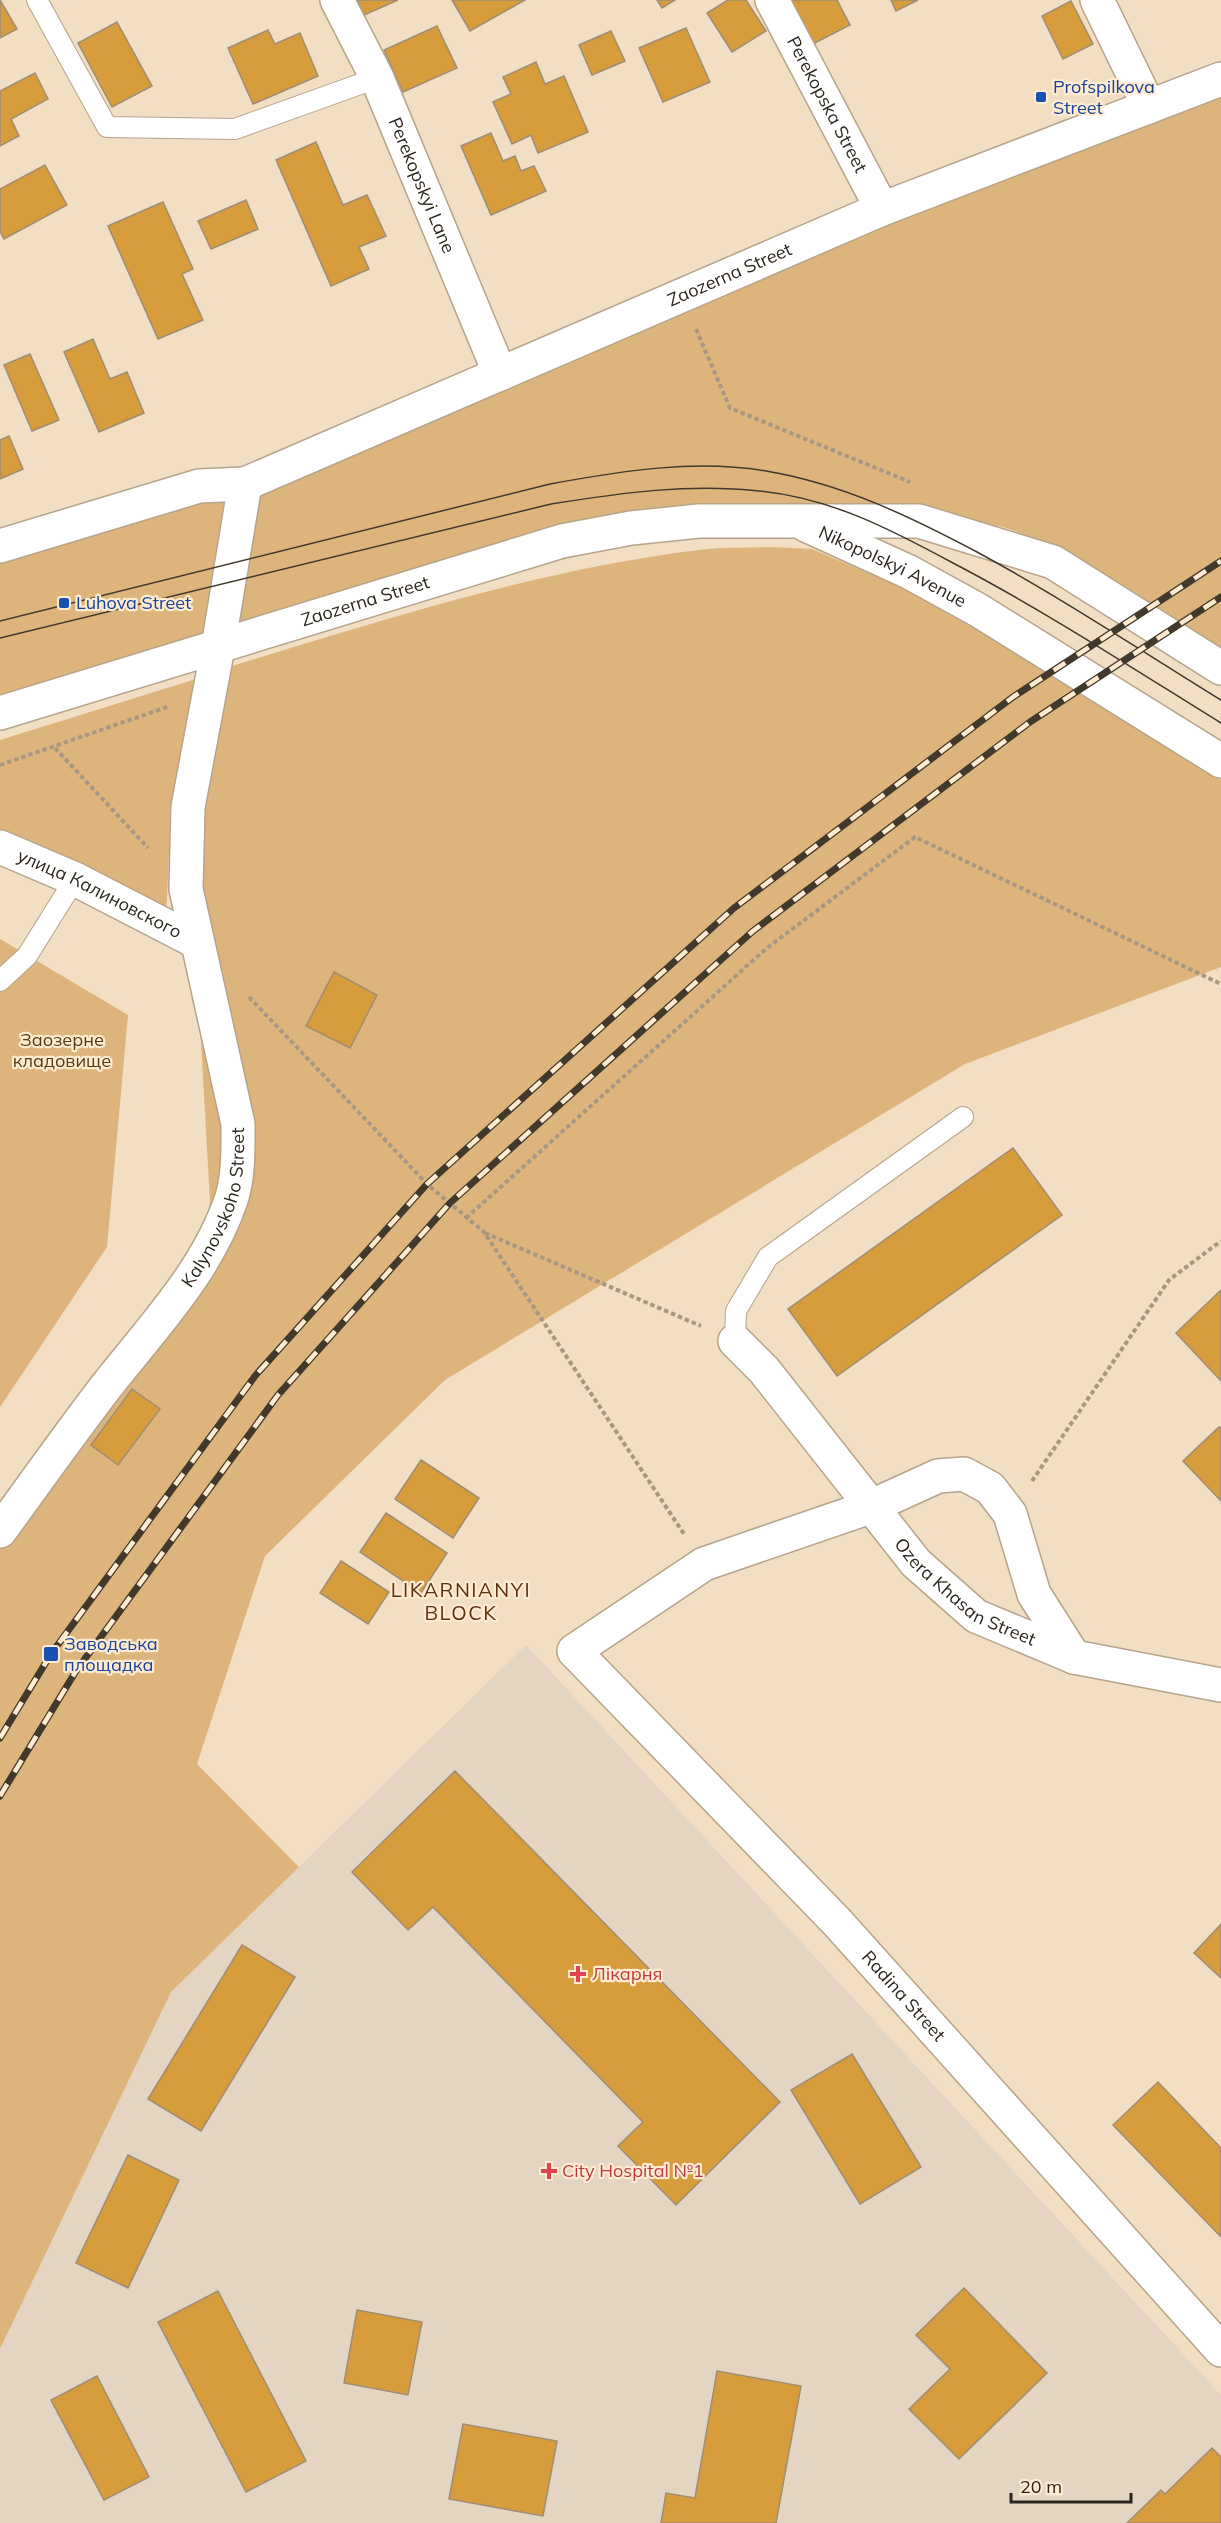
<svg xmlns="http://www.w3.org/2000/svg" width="1221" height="2523" font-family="Mulish,sans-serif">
  <rect width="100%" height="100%" fill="#f1dec3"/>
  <!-- medical -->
  <path fill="#e4d4c2" d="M 526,1645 L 1221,2395 L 1221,2523 L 0,2523 L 0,2349 L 171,1992 Z"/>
  <!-- green -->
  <g fill="#ddb57c">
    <path d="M 1221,79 L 1221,648 C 1152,606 1077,548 999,526 L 771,517 L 697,518 L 0,705 L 0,546 L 199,486 Z"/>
    <path d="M 770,547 L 812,549 L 903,588 L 968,623 L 1221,780 L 1221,967 L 965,1064 L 445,1380 L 265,1556 L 197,1764 L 299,1867 L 171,1992 L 0,2349 L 0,1538 L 208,1225 L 210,1200 L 197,972 L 204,807 L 232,666 C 385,619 538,570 698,550 C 722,547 746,548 770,547 Z"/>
    <path d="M 196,679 L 171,805 L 165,944 L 0,845 L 0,740 Z"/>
    <path d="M 0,939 L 128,1015 L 107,1247 L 0,1407 Z"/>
  </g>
  <!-- building -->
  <g fill="#d79c3c" stroke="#9f8d74" stroke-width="1.5">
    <path d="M 0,0 L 17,29 L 0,38 Z"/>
    <path d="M 357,0 L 398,0 L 364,15 Z"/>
    <path d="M 452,0 L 525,0 L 470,31 Z"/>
    <path d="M 657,0 L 675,0 L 662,8 Z"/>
    <path d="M 728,0 L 746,0 L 766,31 L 732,52 L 707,13 Z"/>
    <path d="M 789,0 L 837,0 L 850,25 L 811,45 Z"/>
    <path d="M 891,0 L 918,0 L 896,11 Z"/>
    <path d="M 1071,1 L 1093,44 L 1063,59 L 1042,16 Z"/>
    <path d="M 117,22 L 152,86 L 112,107 L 78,43 Z"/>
    <path d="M 437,26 L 457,68 L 403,92 L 384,50 Z"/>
    <path d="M 686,28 L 710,82 L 663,102 L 639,48 Z"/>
    <path d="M 268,30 L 275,44 L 300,33 L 318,76 L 253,104 L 228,48 Z"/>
    <path d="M 611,31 L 625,61 L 592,75 L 579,45 Z"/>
    <path d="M 536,62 L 545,84 L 564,76 L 588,132 L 538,153 L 531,135 L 512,144 L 493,102 L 511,94 L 503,77 Z"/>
    <path d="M 35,73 L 48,99 L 11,119 L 19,136 L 0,146 L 0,91 Z"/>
    <path d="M 491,133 L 503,161 L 515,156 L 521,171 L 534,166 L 546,191 L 491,215 L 461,146 Z"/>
    <path d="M 316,142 L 343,205 L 367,195 L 386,236 L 359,247 L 369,269 L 331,286 L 276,160 Z"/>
    <path d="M 45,165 L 67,205 L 4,239 L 0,231 L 0,189 Z"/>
    <path d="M 246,200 L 258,229 L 211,249 L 198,221 Z"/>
    <path d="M 163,202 L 193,269 L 182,274 L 203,320 L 158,339 L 108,226 Z"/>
    <path d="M 93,339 L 110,379 L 127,372 L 144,413 L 99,432 L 64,352 Z"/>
    <path d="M 30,354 L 59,420 L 32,431 L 4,365 Z"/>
    <path d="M 9,436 L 23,469 L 0,479 L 0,440 Z"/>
    <path d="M 334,972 L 377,995 L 350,1048 L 306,1026 Z"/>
    <path d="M 1013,1148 L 1062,1215 L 837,1376 L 788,1309 Z"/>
    <path d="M 1221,1290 L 1221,1381 L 1176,1333 Z"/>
    <path d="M 132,1389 L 160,1409 L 118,1465 L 91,1445 Z"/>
    <path d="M 1219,1427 L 1221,1428 L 1221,1501 L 1183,1461 Z"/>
    <path d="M 421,1460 L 479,1498 L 453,1538 L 395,1499 Z"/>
    <path d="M 386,1513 L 447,1553 L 421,1593 L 360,1552 Z"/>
    <path d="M 341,1561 L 389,1592 L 368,1624 L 320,1593 Z"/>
    <path d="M 455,1771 L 780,2102 L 676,2205 L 618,2146 L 643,2122 L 433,1907 L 408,1930 L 352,1872 Z"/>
    <path d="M 1221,1924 L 1221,1978 L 1194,1953 Z"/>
    <path d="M 242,1945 L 295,1977 L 201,2131 L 148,2099 Z"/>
    <path d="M 852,2054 L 921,2167 L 860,2204 L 791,2090 Z"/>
    <path d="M 1158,2082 L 1221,2148 L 1221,2237 L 1113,2125 Z"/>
    <path d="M 128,2155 L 179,2180 L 128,2288 L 76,2263 Z"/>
    <path d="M 964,2288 L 1047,2373 L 959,2459 L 909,2409 L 950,2369 L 916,2335 Z"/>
    <path d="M 218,2291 L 306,2461 L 246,2492 L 158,2322 Z"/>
    <path d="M 357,2310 L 422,2322 L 408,2395 L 344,2383 Z"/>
    <path d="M 717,2371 L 801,2386 L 776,2523 L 661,2523 L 666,2493 L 695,2498 Z"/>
    <path d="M 97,2376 L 149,2477 L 104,2500 L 51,2400 Z"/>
    <path d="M 463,2424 L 557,2441 L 543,2516 L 449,2499 Z"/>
    <path d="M 1212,2448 L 1221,2457 L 1221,2523 L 1127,2523 L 1161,2490 L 1165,2494 Z"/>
  </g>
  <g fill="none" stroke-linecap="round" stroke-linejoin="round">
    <!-- lane casing -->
    <g stroke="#b6a48a" stroke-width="22">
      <g id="lane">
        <path d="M 37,0 L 107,127 L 235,129 L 377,78"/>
        <path d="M 0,981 L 27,956 L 75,879"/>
        <path d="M 735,1341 L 736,1311 L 768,1257 L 963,1117"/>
      </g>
    </g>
    <!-- street casing -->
    <g stroke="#b6a48a" stroke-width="36">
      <g id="street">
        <path id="s1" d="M 337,0 L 377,78 L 500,374"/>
        <path id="s2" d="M 772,0 L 882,209"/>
        <path d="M 1097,0 L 1149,107"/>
        <path d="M 0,546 L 199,486 L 245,484"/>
        <path id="s3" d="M 0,847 L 75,879 L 197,942"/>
        <path id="s4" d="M 735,1341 L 764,1370 L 916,1563 L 976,1616 L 1074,1657"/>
        <path id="s5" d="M 0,1531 C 35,1483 69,1435 105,1388 C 151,1329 206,1273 231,1200 C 239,1176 238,1148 238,1124 L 186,889 L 188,807 L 218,647"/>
        <path id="s6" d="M 1221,1685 L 1074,1657 L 1034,1594 L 1010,1514 L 990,1488 L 964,1474 L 938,1476 L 870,1507 L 704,1564 L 574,1651 L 837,1922 L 1221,2350"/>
      </g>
    </g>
    <!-- secondary casing -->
    <g stroke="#b6a48a" stroke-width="36">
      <g id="secondary">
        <path id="s7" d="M 218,647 L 245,484 L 882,209 L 1221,79"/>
      </g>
    </g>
    <!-- primary casing -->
    <g stroke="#b6a48a" stroke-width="36">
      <g id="primary">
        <path id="s8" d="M 806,525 L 909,572 L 978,610 L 1221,761"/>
        <path id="s9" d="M 0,713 L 562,541 L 631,528 L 699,521 L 919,521 L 1053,562 L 1221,668"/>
      </g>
    </g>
    <!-- path -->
    <g stroke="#a69783" stroke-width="4" stroke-dasharray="4.5 3" stroke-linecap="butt">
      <path d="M 696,329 L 730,408 L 910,482"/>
      <path d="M 55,748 L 148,848"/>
      <path d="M 0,765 L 170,706"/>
      <path d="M 249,997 L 427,1184 L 484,1232 L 684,1534"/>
      <path d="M 466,1218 L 767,948 L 915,837 L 1221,984"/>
      <path d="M 485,1233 L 701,1326"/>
      <path d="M 1032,1481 L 1169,1280 L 1221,1241"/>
    </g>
    <!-- lane -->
    <use href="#lane" stroke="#fff" stroke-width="20"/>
    <!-- street -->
    <use href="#street" stroke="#fff" stroke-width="33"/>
    <!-- secondary -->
    <use href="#secondary" stroke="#fff" stroke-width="33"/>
    <!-- primary -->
    <use href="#primary" stroke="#fff" stroke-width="33"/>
    <!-- tram -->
    <g stroke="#42392d" stroke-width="1.5">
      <path d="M 0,621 L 550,484 C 621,471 695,459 766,471 C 843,484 909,516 977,552 C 1060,597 1140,650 1221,700"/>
      <path d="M 0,638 L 551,504 C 621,493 689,483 759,491 C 831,498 890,529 953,563 C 1045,611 1132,668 1221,723"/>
    </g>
    <!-- rail casing -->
    <g stroke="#42392d" stroke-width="7">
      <g id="rail">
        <path d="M 0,1738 L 51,1654 L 255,1376 L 427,1184 L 734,908 L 1013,697 L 1221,561"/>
        <path d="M 0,1796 L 76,1671 L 278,1395 L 450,1203 L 753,931 L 1030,722 L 1221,597"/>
      </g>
    </g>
    <!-- rail -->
    <use href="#rail" stroke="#ffebd0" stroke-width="4.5" stroke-dasharray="14" stroke-linecap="butt"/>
  </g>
  <!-- markers -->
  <g fill="#1a4fb4" stroke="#ffebd0" stroke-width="2">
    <rect x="1035" y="91" width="12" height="12" rx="3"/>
    <rect x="58" y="597" width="12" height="12" rx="3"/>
    <rect x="43" y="1646" width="16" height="16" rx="3"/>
  </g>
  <g fill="#e0444e" stroke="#ffebd0" stroke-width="2">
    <path d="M575 1965h6v6h6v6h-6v6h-6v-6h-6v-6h6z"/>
    <path d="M546 2162h6v6h6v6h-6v6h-6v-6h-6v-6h6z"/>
  </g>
  <g text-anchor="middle" stroke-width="4.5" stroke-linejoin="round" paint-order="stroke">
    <!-- transit labels -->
    <g font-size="18" fill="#164399" stroke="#ffebd0" text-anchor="start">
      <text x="1053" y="93">Profspilkova<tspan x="1053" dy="21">Street</tspan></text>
      <text x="76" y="609">Luhova Street</text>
      <text x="64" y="1650">Заводська<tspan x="64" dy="21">площадка</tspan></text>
    </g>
    <!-- street labels -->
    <g font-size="18" fill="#2c251b" stroke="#ffebd0">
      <text dy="6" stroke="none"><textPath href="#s2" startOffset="118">Perekopska Street</textPath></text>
      <text dy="6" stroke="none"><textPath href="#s1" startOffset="204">Perekopskyi Lane</textPath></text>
      <text dy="6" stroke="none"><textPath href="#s7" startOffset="693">Zaozerna Street</textPath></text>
      <text dy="6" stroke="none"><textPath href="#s8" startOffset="96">Nikopolskyi Avenue</textPath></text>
      <text dy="6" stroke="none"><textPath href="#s9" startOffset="382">Zaozerna Street</textPath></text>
      <text dy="6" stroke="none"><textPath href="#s3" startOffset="110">улица Калиновского</textPath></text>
      <text dy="6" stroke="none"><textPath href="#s5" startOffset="393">Kalynovskoho Street</textPath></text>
      <text dy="6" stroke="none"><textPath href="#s4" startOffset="344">Ozera Khasan Street</textPath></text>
      <text dy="6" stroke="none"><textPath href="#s6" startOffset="1280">Radina Street</textPath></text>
    </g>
    <!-- park labels -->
    <g font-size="18" fill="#533b14" stroke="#ffebd0">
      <text x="62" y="1046">Заозерне<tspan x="62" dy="21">кладовище</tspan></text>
    </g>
    <!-- health labels -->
    <g font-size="18" fill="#be3a42" stroke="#ffebd0" text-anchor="start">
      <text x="592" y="1980">Лікарня</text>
      <text x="562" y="2177">City Hospital №1</text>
    </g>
    <!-- neighbourhood labels -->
    <g font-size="20" letter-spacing="1.5" fill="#5e3010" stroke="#ffebd0">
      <text x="461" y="1597">LIKARNIANYI<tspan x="461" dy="23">BLOCK</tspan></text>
    </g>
  </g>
  <!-- scale -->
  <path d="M1011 2493v9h120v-9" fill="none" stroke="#2c251b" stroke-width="3"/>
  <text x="1020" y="2493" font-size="18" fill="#2c251b" stroke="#ffebd0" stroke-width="4.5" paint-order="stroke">20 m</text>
</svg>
